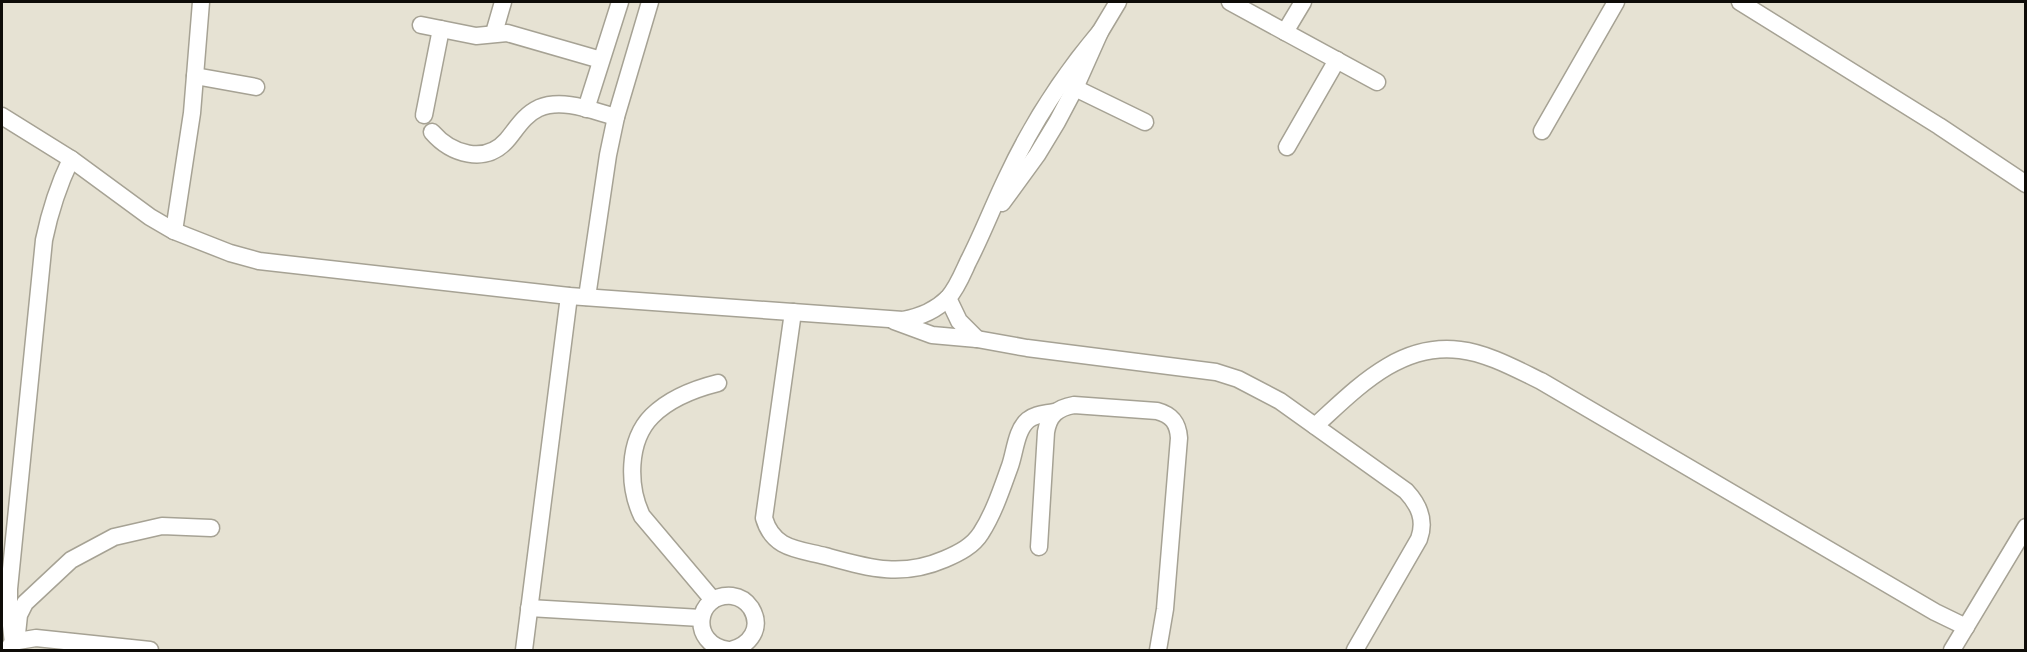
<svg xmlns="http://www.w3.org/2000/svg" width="2027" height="652" font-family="'Noto Sans',sans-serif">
  <rect width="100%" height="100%" fill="#e6e2d3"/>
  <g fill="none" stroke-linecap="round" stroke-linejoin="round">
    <!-- minor casing -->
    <g stroke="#a6a294" stroke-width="19">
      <g id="minor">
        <path d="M 1230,2 L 1377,82"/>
        <path d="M 1740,2 L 1939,126 L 2026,184"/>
        <path d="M 421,25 L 476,36 L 507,33 L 601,60"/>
        <path d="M 1285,32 L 1303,2"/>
        <path d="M 494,33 L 503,2"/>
        <path d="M 195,76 L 256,87"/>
        <path d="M 1075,88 L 1145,122"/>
        <path d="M 586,109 L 620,2"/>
        <path d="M 424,115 L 441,29"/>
        <path d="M 2,116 L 71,159 L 150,217 L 174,231 L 230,253 L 259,261 L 569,296 L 903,320 C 920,317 935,311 948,298 C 957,288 962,275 968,262 C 982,235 993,206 1006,179 C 1031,125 1062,77 1100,32"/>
        <path d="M 1542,131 L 1616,2"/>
        <path d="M 432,132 C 451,154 485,165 507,140 C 517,128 524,115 539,108 C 563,98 593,111 616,117"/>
        <path d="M 1287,147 L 1337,60"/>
        <path d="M 1002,203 L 1037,155 L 1057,122 L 1075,88 L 1100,32 L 1118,2"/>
        <path d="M 174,231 L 192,113 L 201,2"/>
        <path d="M 587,297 L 608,155 L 616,117 L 650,2"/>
        <path d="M 948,298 L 959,321 L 977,339"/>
        <path d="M 793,312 L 764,518 C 773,549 797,549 825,556 C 869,568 901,578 945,559 C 959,553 973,546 981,533 C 994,513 1002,488 1010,466 C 1015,452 1016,430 1028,420 C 1035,414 1045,414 1054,412"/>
        <path d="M 894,321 L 932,335 L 977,339 L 1027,348 L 1216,372 L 1238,379 L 1280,401 L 1406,491 C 1419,505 1426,520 1419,539 L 1355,650"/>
        <path d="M 1315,426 C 1356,389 1399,342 1460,350 C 1487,353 1516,369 1541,381 L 1935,612 L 1966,627"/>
        <path d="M 1039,547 L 1046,432 C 1049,415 1057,408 1074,405 L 1157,411 C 1172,415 1178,423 1179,438 L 1165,609 L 1158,650"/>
        <path d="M 713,600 L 642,516 C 628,487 627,441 652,416 C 670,398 694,389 718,383"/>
        <path d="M 529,608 L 701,618"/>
        <path d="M 17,634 L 19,615 L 25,603 L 71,560 L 114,537 L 162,526 L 211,528"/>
        <path d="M 13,644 L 9,607 L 9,589 L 44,240 C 50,211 58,186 71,159"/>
        <path d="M 10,646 L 18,641 L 36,638 L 150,650"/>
        <path d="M 524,650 L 569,296"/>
        <path d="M 728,650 C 689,644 695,593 732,596 C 740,597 747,602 751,608 C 763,628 750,645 731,650"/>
        <path d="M 1952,650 L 2026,527"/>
      </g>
    </g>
    <!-- minor -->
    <use href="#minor" stroke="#fff" stroke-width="16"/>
  </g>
  <!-- border -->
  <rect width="2027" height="652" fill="none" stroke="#0e0c08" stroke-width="6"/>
</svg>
